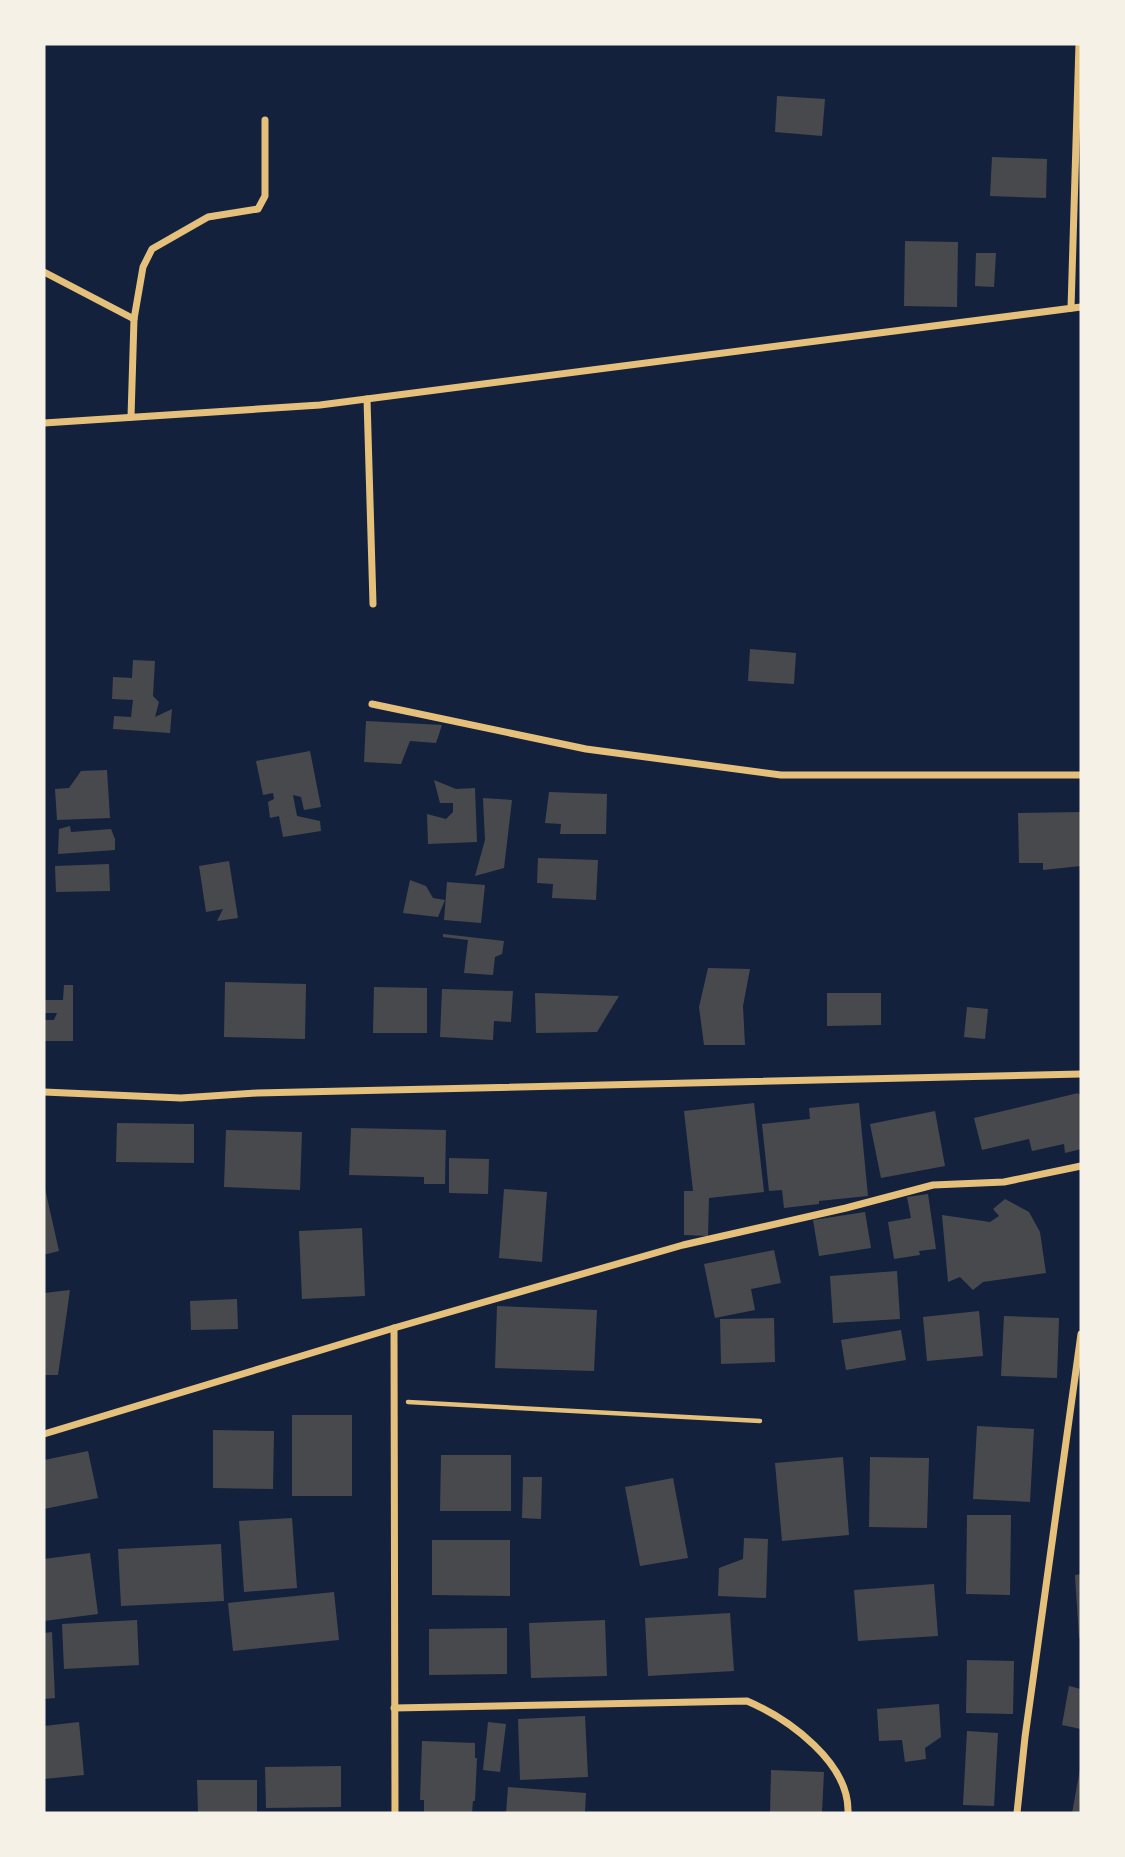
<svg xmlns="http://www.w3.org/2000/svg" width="1125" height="1857" font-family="Quicksand,sans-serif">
  <rect width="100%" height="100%" fill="#14213d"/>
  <!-- building -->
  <g fill="#48494c">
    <path d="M 777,96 L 825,99 L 822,136 L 775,132 Z"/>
    <path d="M 992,157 L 1047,159 L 1046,198 L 990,196 Z"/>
    <path d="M 905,241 L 958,242 L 957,307 L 904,306 Z"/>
    <path d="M 976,253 L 996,253 L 994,287 L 975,286 Z"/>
    <path d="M 750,649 L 796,653 L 794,684 L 748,681 Z"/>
    <path d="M 133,660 L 155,661 L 153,696 L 159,702 L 155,717 L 172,709 L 170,733 L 113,729 L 114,716 L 131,717 L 133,700 L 112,699 L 113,677 L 132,678 Z"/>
    <path d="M 366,721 L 442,725 L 436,743 L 410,741 L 401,764 L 364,762 Z"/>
    <path d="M 310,751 L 321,807 L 304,810 L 301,797 L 293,795 L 297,816 L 320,821 L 321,831 L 283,837 L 279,816 L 270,818 L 268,802 L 274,799 L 273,793 L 263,795 L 256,761 Z"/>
    <path d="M 107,770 L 110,818 L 57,820 L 55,789 L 69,788 L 81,771 Z"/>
    <path d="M 434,780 L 456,789 L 475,788 L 477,842 L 428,844 L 427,814 L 446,819 L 453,812 L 453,803 L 440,803 Z"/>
    <path d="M 549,792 L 607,794 L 606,834 L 560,834 L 561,824 L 545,823 Z"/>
    <path d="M 483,798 L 512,800 L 504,868 L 475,876 L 485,840 Z"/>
    <path d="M 1081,812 L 1081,866 L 1043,870 L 1043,863 L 1019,863 L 1018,813 Z"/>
    <path d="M 70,826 L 71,832 L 111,829 L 115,839 L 115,850 L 58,854 L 59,829 Z"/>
    <path d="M 538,858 L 598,860 L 596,900 L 552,898 L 553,884 L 537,883 Z"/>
    <path d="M 229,861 L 238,918 L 217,921 L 223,909 L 206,912 L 199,866 Z"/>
    <path d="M 109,864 L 110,891 L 56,892 L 55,866 Z"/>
    <path d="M 410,880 L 426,886 L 433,898 L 445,900 L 438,917 L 403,913 Z"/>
    <path d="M 447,882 L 485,885 L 481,923 L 444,920 Z"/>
    <path d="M 443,934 L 504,941 L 502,954 L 495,957 L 493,975 L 464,973 L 468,940 L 443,937 Z"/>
    <path d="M 708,968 L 750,969 L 743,1006 L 745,1045 L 704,1045 L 699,1007 Z"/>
    <path d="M 225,982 L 306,984 L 305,1039 L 224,1037 Z"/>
    <path d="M 64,985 L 73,985 L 73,1041 L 44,1041 L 44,1020 L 54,1020 L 57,1013 L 44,1013 L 44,1000 L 63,1000 Z"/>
    <path d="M 374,987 L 427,988 L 427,1033 L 373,1033 Z"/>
    <path d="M 442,989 L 513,991 L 511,1022 L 494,1021 L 493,1040 L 440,1037 Z"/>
    <path d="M 535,993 L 619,996 L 597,1032 L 536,1033 Z"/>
    <path d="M 827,993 L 881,993 L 881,1025 L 827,1026 Z"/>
    <path d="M 967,1007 L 988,1009 L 985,1039 L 964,1037 Z"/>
    <path d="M 1078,1093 L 1081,1096 L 1081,1149 L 1065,1153 L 1064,1144 L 1032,1151 L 1029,1139 L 982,1150 L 974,1118 Z"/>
    <path d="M 754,1103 L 764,1192 L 709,1198 L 708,1236 L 684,1235 L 684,1191 L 693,1191 L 684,1111 Z"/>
    <path d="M 859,1103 L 868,1196 L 819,1201 L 819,1204 L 784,1208 L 782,1190 L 769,1191 L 762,1124 L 810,1119 L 809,1108 Z"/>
    <path d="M 935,1111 L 945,1166 L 881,1178 L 870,1124 Z"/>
    <path d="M 117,1123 L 194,1124 L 194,1163 L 116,1162 Z"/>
    <path d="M 351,1128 L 446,1130 L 445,1184 L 424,1184 L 424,1177 L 349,1175 Z"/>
    <path d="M 226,1130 L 302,1132 L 300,1190 L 224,1187 Z"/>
    <path d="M 449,1158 L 489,1159 L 488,1194 L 449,1193 Z"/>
    <path d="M 44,1184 L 59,1251 L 47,1254 L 44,1253 Z"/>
    <path d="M 504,1189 L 547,1192 L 542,1262 L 499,1258 Z"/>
    <path d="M 928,1194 L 936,1249 L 919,1251 L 920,1255 L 894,1259 L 888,1222 L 911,1218 L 907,1197 Z"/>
    <path d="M 1005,1199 L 1029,1212 L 1040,1232 L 1046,1273 L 983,1282 L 973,1290 L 960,1277 L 948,1282 L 942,1215 L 990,1222 L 999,1216 L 993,1209 Z"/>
    <path d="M 865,1212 L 871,1248 L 819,1256 L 813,1220 Z"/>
    <path d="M 362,1228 L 365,1296 L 302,1299 L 299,1231 Z"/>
    <path d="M 774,1250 L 781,1283 L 751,1289 L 755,1310 L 715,1318 L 704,1264 Z"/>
    <path d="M 897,1271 L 900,1319 L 833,1323 L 830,1276 Z"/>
    <path d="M 70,1290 L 58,1375 L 44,1375 L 44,1293 Z"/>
    <path d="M 237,1299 L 238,1329 L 191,1330 L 190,1301 Z"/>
    <path d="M 497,1306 L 597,1310 L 594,1371 L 495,1368 Z"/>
    <path d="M 979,1311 L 983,1356 L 927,1361 L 923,1317 Z"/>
    <path d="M 1004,1316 L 1059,1318 L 1057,1378 L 1001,1376 Z"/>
    <path d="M 774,1318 L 775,1362 L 721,1364 L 720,1319 Z"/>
    <path d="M 901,1330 L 906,1360 L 846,1370 L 841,1340 Z"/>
    <rect x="292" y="1415" width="60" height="81"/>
    <path d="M 977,1426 L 1034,1429 L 1030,1502 L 973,1499 Z"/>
    <path d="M 213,1430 L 274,1431 L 273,1489 L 213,1488 Z"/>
    <path d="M 88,1451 L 98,1498 L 44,1509 L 44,1460 Z"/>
    <path d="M 441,1455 L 511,1455 L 511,1511 L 440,1511 Z"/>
    <path d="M 843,1457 L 849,1535 L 782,1541 L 775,1463 Z"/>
    <path d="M 870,1457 L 929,1458 L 927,1528 L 869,1527 Z"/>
    <path d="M 523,1477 L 542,1477 L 541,1519 L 522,1518 Z"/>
    <path d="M 673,1478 L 688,1558 L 640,1566 L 625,1487 Z"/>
    <path d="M 967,1515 L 1011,1515 L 1010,1595 L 966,1594 Z"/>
    <path d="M 292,1518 L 297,1588 L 244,1592 L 239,1521 Z"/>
    <path d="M 744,1538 L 768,1539 L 766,1598 L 718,1596 L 719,1568 L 743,1559 Z"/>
    <path d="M 432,1540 L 510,1540 L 510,1596 L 432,1595 Z"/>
    <path d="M 221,1544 L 224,1601 L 121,1606 L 118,1549 Z"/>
    <path d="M 90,1553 L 98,1614 L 44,1621 L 44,1559 Z"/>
    <path d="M 1081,1574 L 1081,1638 L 1079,1638 L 1075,1575 Z"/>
    <path d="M 934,1584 L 938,1636 L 858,1641 L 854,1590 Z"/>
    <path d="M 334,1592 L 339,1640 L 233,1651 L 228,1603 Z"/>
    <path d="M 730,1613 L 734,1671 L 648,1676 L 645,1618 Z"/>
    <path d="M 137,1620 L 139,1665 L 64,1669 L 62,1624 Z"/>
    <path d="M 605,1620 L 607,1676 L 531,1678 L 529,1623 Z"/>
    <path d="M 507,1628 L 507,1674 L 429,1675 L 429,1629 Z"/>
    <path d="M 52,1632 L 55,1698 L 44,1699 L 44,1633 Z"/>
    <path d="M 967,1660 L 1014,1661 L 1013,1714 L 966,1713 Z"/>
    <path d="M 1069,1686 L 1081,1689 L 1081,1729 L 1062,1725 Z"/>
    <path d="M 939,1704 L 941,1737 L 925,1748 L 926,1759 L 905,1762 L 902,1740 L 879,1741 L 877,1709 Z"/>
    <path d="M 585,1716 L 588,1777 L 520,1780 L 518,1719 Z"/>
    <path d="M 79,1722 L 84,1775 L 44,1779 L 44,1726 Z"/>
    <path d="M 488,1722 L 506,1724 L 500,1772 L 483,1770 Z"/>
    <path d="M 967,1731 L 998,1733 L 994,1806 L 963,1805 Z"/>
    <path d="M 422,1741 L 475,1743 L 475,1758 L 477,1758 L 475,1801 L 473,1801 L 472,1813 L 424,1813 L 424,1800 L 420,1800 Z"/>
    <path d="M 341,1766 L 341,1807 L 266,1808 L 265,1767 Z"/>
    <path d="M 771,1770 L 824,1772 L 822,1813 L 770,1813 Z"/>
    <path d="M 1080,1770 L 1081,1813 L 1072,1813 Z"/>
    <path d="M 197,1780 L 257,1780 L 257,1813 L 198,1813 Z"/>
    <path d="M 508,1787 L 586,1793 L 585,1813 L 506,1813 Z"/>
  </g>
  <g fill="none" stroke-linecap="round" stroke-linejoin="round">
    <!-- path -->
    <path stroke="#e5c07b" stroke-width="4.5" d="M 408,1402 L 760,1421"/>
    <!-- minor -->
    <g stroke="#e5c07b" stroke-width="7">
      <path d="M 44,272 L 134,319"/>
      <path d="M 1071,308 L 1079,44"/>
      <path d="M 367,399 L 373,604"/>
      <path d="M 131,417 L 134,319 L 143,267 L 152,249 L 208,217 L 258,209 L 265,196 L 265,120"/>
      <path d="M 44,423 L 320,405 L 1081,307"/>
      <path d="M 372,704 L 586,749 L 781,775 L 1081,775"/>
      <path d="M 44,1092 L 181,1098 L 257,1093 L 1081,1074"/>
      <path d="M 394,1328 L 395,1813"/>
      <path d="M 44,1434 L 394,1328 L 683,1245 L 846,1208 L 933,1185 L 1004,1182 L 1081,1166"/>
      <path d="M 394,1708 L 747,1701 C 789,1719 850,1763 848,1813"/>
      <path d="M 1017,1813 L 1025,1737 L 1081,1334"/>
    </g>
  </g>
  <!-- border -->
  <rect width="1125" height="1857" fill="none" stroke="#f6f1e7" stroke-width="91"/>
</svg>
